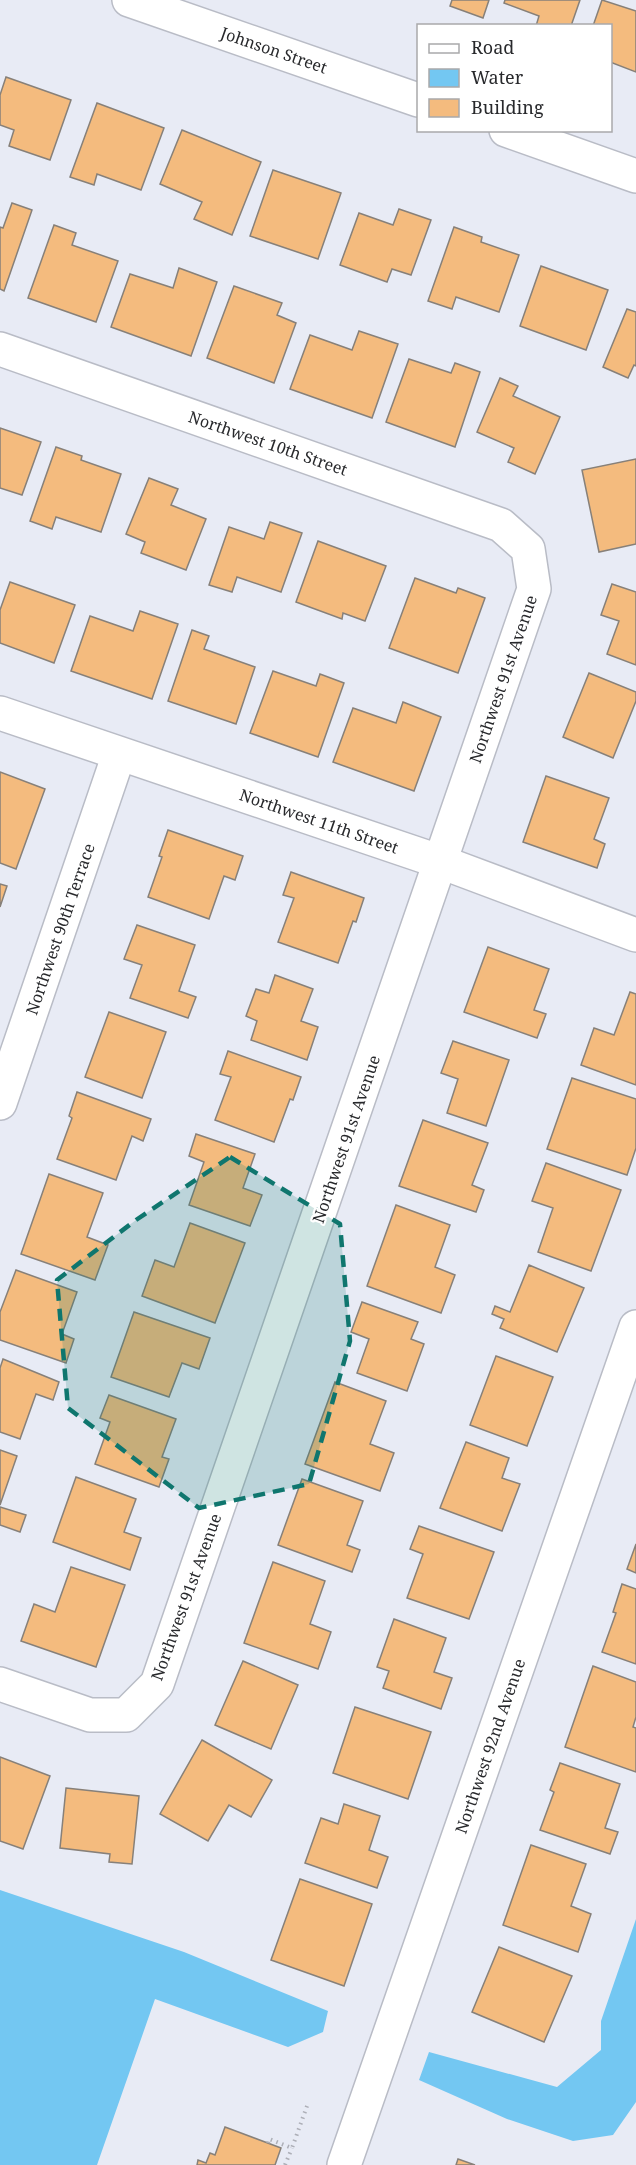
<svg xmlns="http://www.w3.org/2000/svg" width="636" height="2165" font-family="'Noto Serif',serif">
  <rect width="100%" height="100%" fill="#e8ebf5"/>
  <!-- water -->
  <g fill="#73c7f2">
    <path d="M 0,1890 L 184,1952 L 328,2011 L 323,2032 L 288,2047 L 155,1999 L 97,2165 L 0,2165 Z"/>
    <path d="M 636,1919 L 636,2102 L 613,2135 L 573,2141 L 507,2119 L 419,2080 L 429,2052 L 557,2087 L 601,2050 L 601,2021 Z"/>
  </g>
  <!-- building -->
  <g fill="#f4bb7e" stroke="#878079" stroke-width="1.5">
    <path d="M 452,0 L 489,0 L 483,18 L 450,6 Z"/>
    <path d="M 505,0 L 580,0 L 571,26 L 536,26 L 539,16 L 504,3 Z"/>
    <path d="M 602,0 L 636,11 L 636,72 L 610,62 L 610,26 L 593,26 Z"/>
    <path d="M 6,77 L 71,100 L 50,160 L 9,146 L 14,130 L 0,125 L 0,95 Z"/>
    <path d="M 97,103 L 164,128 L 141,190 L 97,174 L 94,185 L 70,177 Z"/>
    <path d="M 182,130 L 261,162 L 232,235 L 194,219 L 202,202 L 160,184 Z"/>
    <path d="M 273,170 L 341,193 L 318,259 L 250,236 Z"/>
    <path d="M 12,203 L 32,210 L 4,291 L 0,289 L 0,227 L 3,228 Z"/>
    <path d="M 399,209 L 431,220 L 411,275 L 392,269 L 387,282 L 340,265 L 359,213 L 393,225 Z"/>
    <path d="M 54,225 L 76,233 L 72,245 L 118,261 L 96,322 L 28,298 Z"/>
    <path d="M 454,227 L 482,237 L 481,242 L 519,255 L 499,312 L 456,297 L 452,309 L 428,301 Z"/>
    <path d="M 541,266 L 608,290 L 586,350 L 520,326 Z"/>
    <path d="M 179,268 L 217,282 L 191,356 L 111,327 L 130,274 L 173,288 Z"/>
    <path d="M 234,286 L 282,303 L 277,315 L 296,323 L 274,383 L 207,358 Z"/>
    <path d="M 627,309 L 636,312 L 636,366 L 634,365 L 628,378 L 603,367 Z"/>
    <path d="M 359,331 L 398,344 L 372,418 L 290,389 L 310,335 L 352,350 Z"/>
    <path d="M 409,359 L 451,373 L 455,363 L 480,372 L 455,447 L 386,422 Z"/>
    <path d="M 500,378 L 518,386 L 513,396 L 560,417 L 535,474 L 508,462 L 514,448 L 477,432 Z"/>
    <path d="M 0,428 L 41,442 L 22,495 L 0,488 Z"/>
    <path d="M 56,447 L 82,456 L 81,460 L 121,474 L 101,532 L 56,517 L 52,529 L 30,521 Z"/>
    <path d="M 636,459 L 636,544 L 599,552 L 582,470 Z"/>
    <path d="M 149,478 L 178,489 L 171,505 L 206,519 L 186,570 L 141,553 L 145,542 L 126,534 Z"/>
    <path d="M 270,522 L 302,533 L 281,592 L 237,577 L 232,592 L 209,585 L 229,527 L 264,539 Z"/>
    <path d="M 318,541 L 386,566 L 365,621 L 343,613 L 342,619 L 296,602 Z"/>
    <path d="M 415,578 L 456,593 L 458,588 L 485,598 L 458,673 L 389,648 Z"/>
    <path d="M 10,582 L 75,605 L 54,663 L 0,643 L 0,610 Z"/>
    <path d="M 612,584 L 636,592 L 636,665 L 607,654 L 619,621 L 601,615 Z"/>
    <path d="M 140,611 L 178,624 L 152,699 L 71,671 L 90,616 L 133,631 Z"/>
    <path d="M 192,630 L 209,636 L 204,649 L 255,667 L 236,724 L 168,701 Z"/>
    <path d="M 273,671 L 316,686 L 320,674 L 344,683 L 318,757 L 250,733 Z"/>
    <path d="M 589,673 L 636,692 L 636,701 L 613,758 L 563,737 Z"/>
    <path d="M 403,702 L 441,717 L 414,791 L 333,762 L 353,708 L 396,723 Z"/>
    <path d="M 0,772 L 45,789 L 16,869 L 0,863 Z"/>
    <path d="M 546,776 L 609,798 L 594,839 L 605,844 L 597,868 L 523,842 Z"/>
    <path d="M 168,830 L 243,856 L 235,880 L 224,876 L 209,919 L 148,897 L 162,857 L 159,856 Z"/>
    <path d="M 291,872 L 364,898 L 356,922 L 353,921 L 338,963 L 278,942 L 294,898 L 283,895 Z"/>
    <path d="M 0,884 L 7,886 L 0,907 Z"/>
    <path d="M 137,925 L 195,945 L 179,991 L 196,997 L 188,1018 L 130,998 L 142,965 L 124,959 Z"/>
    <path d="M 488,947 L 549,969 L 534,1010 L 546,1014 L 537,1038 L 464,1012 Z"/>
    <path d="M 275,975 L 313,989 L 301,1021 L 318,1027 L 307,1060 L 251,1040 L 257,1021 L 246,1016 L 256,989 L 269,993 Z"/>
    <path d="M 630,992 L 636,994 L 636,1085 L 581,1065 L 594,1028 L 614,1035 Z"/>
    <path d="M 109,1012 L 166,1032 L 142,1098 L 85,1077 Z"/>
    <path d="M 453,1041 L 509,1060 L 486,1126 L 447,1113 L 458,1079 L 441,1073 Z"/>
    <path d="M 228,1051 L 301,1077 L 293,1100 L 290,1099 L 274,1142 L 215,1120 L 231,1077 L 220,1074 Z"/>
    <path d="M 572,1078 L 636,1099 L 636,1148 L 627,1175 L 547,1149 Z"/>
    <path d="M 77,1092 L 151,1119 L 143,1141 L 132,1136 L 116,1180 L 57,1159 L 72,1118 L 69,1116 Z"/>
    <path d="M 423,1120 L 488,1143 L 472,1185 L 484,1190 L 476,1212 L 399,1186 Z"/>
    <path d="M 196,1134 L 255,1154 L 243,1188 L 262,1195 L 250,1226 L 189,1205 L 204,1162 L 189,1156 Z"/>
    <path d="M 546,1163 L 621,1190 L 591,1271 L 538,1252 L 553,1208 L 532,1201 Z"/>
    <path d="M 49,1174 L 103,1193 L 87,1237 L 108,1245 L 95,1280 L 21,1254 Z"/>
    <path d="M 396,1205 L 450,1225 L 435,1267 L 455,1275 L 441,1313 L 367,1286 Z"/>
    <path d="M 190,1223 L 245,1243 L 215,1323 L 142,1296 L 155,1260 L 174,1267 Z"/>
    <path d="M 529,1265 L 584,1288 L 557,1352 L 500,1328 L 504,1319 L 492,1314 L 495,1306 L 510,1312 Z"/>
    <path d="M 16,1270 L 77,1292 L 62,1334 L 74,1339 L 66,1363 L 0,1340 L 0,1312 Z"/>
    <path d="M 362,1302 L 418,1322 L 411,1339 L 424,1344 L 407,1391 L 357,1373 L 369,1339 L 351,1332 Z"/>
    <path d="M 134,1312 L 210,1338 L 199,1369 L 182,1363 L 169,1397 L 111,1377 Z"/>
    <path d="M 496,1356 L 553,1377 L 527,1446 L 470,1425 Z"/>
    <path d="M 3,1359 L 59,1382 L 53,1400 L 36,1394 L 20,1439 L 0,1432 L 0,1368 Z"/>
    <path d="M 335,1382 L 386,1401 L 370,1444 L 394,1453 L 380,1491 L 305,1464 Z"/>
    <path d="M 109,1395 L 176,1419 L 162,1457 L 169,1459 L 159,1487 L 95,1464 L 110,1422 L 100,1418 Z"/>
    <path d="M 466,1442 L 509,1458 L 502,1478 L 520,1484 L 502,1531 L 440,1508 Z"/>
    <path d="M 0,1450 L 17,1456 L 0,1505 Z"/>
    <path d="M 76,1477 L 136,1499 L 124,1532 L 141,1538 L 130,1570 L 53,1542 Z"/>
    <path d="M 302,1479 L 363,1501 L 347,1545 L 360,1550 L 352,1572 L 278,1545 Z"/>
    <path d="M 0,1507 L 26,1515 L 20,1532 L 0,1525 Z"/>
    <path d="M 419,1526 L 494,1552 L 469,1619 L 407,1598 L 423,1554 L 410,1549 Z"/>
    <path d="M 636,1544 L 636,1573 L 627,1569 Z"/>
    <path d="M 273,1562 L 325,1581 L 310,1624 L 331,1632 L 318,1669 L 244,1643 Z"/>
    <path d="M 71,1567 L 125,1585 L 96,1667 L 21,1641 L 34,1604 L 55,1612 Z"/>
    <path d="M 622,1584 L 636,1589 L 636,1664 L 602,1652 L 616,1613 L 613,1612 Z"/>
    <path d="M 394,1619 L 446,1638 L 434,1672 L 452,1678 L 441,1709 L 383,1688 L 389,1671 L 377,1667 Z"/>
    <path d="M 243,1661 L 298,1685 L 271,1749 L 215,1725 Z"/>
    <path d="M 593,1666 L 636,1682 L 636,1717 L 633,1727 L 636,1728 L 636,1772 L 565,1747 Z"/>
    <path d="M 355,1707 L 431,1732 L 408,1799 L 333,1773 Z"/>
    <path d="M 202,1740 L 272,1780 L 251,1817 L 229,1805 L 208,1841 L 160,1814 Z"/>
    <path d="M 0,1757 L 50,1776 L 23,1849 L 0,1841 Z"/>
    <path d="M 560,1763 L 620,1784 L 605,1828 L 618,1832 L 610,1854 L 540,1830 L 554,1792 L 550,1790 Z"/>
    <path d="M 66,1788 L 139,1796 L 132,1864 L 109,1862 L 110,1854 L 60,1848 Z"/>
    <path d="M 344,1804 L 380,1816 L 369,1850 L 388,1857 L 377,1888 L 305,1863 L 321,1818 L 338,1824 Z"/>
    <path d="M 531,1845 L 586,1864 L 571,1906 L 591,1914 L 578,1952 L 503,1925 Z"/>
    <path d="M 300,1879 L 372,1904 L 344,1986 L 271,1960 Z"/>
    <path d="M 499,1947 L 572,1976 L 544,2042 L 472,2012 Z"/>
    <path d="M 225,2127 L 281,2148 L 275,2165 L 197,2165 L 198,2160 L 206,2163 L 210,2153 L 215,2155 Z"/>
    <path d="M 458,2159 L 475,2165 L 456,2165 Z"/>
  </g>
  <g fill="none" stroke-linecap="round" stroke-linejoin="round">
    <!-- minor casing -->
    <g stroke="#b9bcc6" stroke-width="36">
      <g id="minor">
        <path d="M 129,0 L 418,100"/>
        <path d="M 506,130 L 636,176"/>
        <path d="M 0,349 L 501,525 L 528,549 L 534,589 L 157,1684 L 126,1715 L 90,1715 L 0,1684"/>
        <path d="M 0,713 L 441,862 L 636,935"/>
        <path d="M 0,1103 L 119,754"/>
        <path d="M 344,2165 L 636,1327"/>
      </g>
    </g>
    <!-- path -->
    <g stroke="#adafb7" stroke-width="4" stroke-dasharray="1.5 4.5" stroke-linecap="butt">
      <path d="M 268,2143 L 269,2139 L 292,2148 L 307,2106"/>
      <path d="M 285,2165 L 292,2148"/>
    </g>
    <!-- minor -->
    <use href="#minor" stroke="#fff" stroke-width="33"/>
  </g>
  <!-- marked area -->
  <path fill="#0f766e" fill-opacity="0.2" stroke="#0f766e" stroke-width="4.5" stroke-dasharray="12 8" stroke-linejoin="round" d="M 230,1157 L 340,1224 L 350,1341 L 309,1484 L 199,1508 L 68,1408 L 57,1280 L 136,1220 Z"/>
  <g text-anchor="middle" stroke-width="4.5" stroke-linejoin="round" paint-order="stroke">
    <!-- street labels -->
    <g font-size="16" fill="#28292c" stroke="#fff">
      <text transform="translate(274 50) rotate(19)" y="6">Johnson Street</text>
      <text transform="translate(268 443) rotate(19)" y="6">Northwest 10th Street</text>
      <text transform="translate(503 679) rotate(-71)" y="6">Northwest 91st Avenue</text>
      <text transform="translate(319 821) rotate(19)" y="6">Northwest 11th Street</text>
      <text transform="translate(60 929) rotate(-71)" y="6">Northwest 90th Terrace</text>
      <text transform="translate(346 1139) rotate(-71)" y="6">Northwest 91st Avenue</text>
      <text transform="translate(186 1597) rotate(-70)" y="6">Northwest 91st Avenue</text>
      <text transform="translate(490 1746) rotate(-71)" y="6">Northwest 92nd Avenue</text>
    </g>
  </g>
  <!-- legend -->
  <rect x="417" y="24" width="195" height="108" fill="#ffffff" stroke="#a9a9ab" stroke-width="1.5"/>
  <rect x="429" y="44" width="30" height="9" fill="#ffffff" stroke="#a9a9ab" stroke-width="1.5"/>
  <text x="471" y="54" font-size="18" fill="#28292c">Road</text>
  <rect x="429" y="69" width="30" height="18" fill="#73c7f2" stroke="#a9a9ab" stroke-width="1.5"/>
  <text x="471" y="84" font-size="18" fill="#28292c">Water</text>
  <rect x="429" y="99" width="30" height="18" fill="#f4bb7e" stroke="#a9a9ab" stroke-width="1.5"/>
  <text x="471" y="114" font-size="18" fill="#28292c">Building</text>
</svg>
